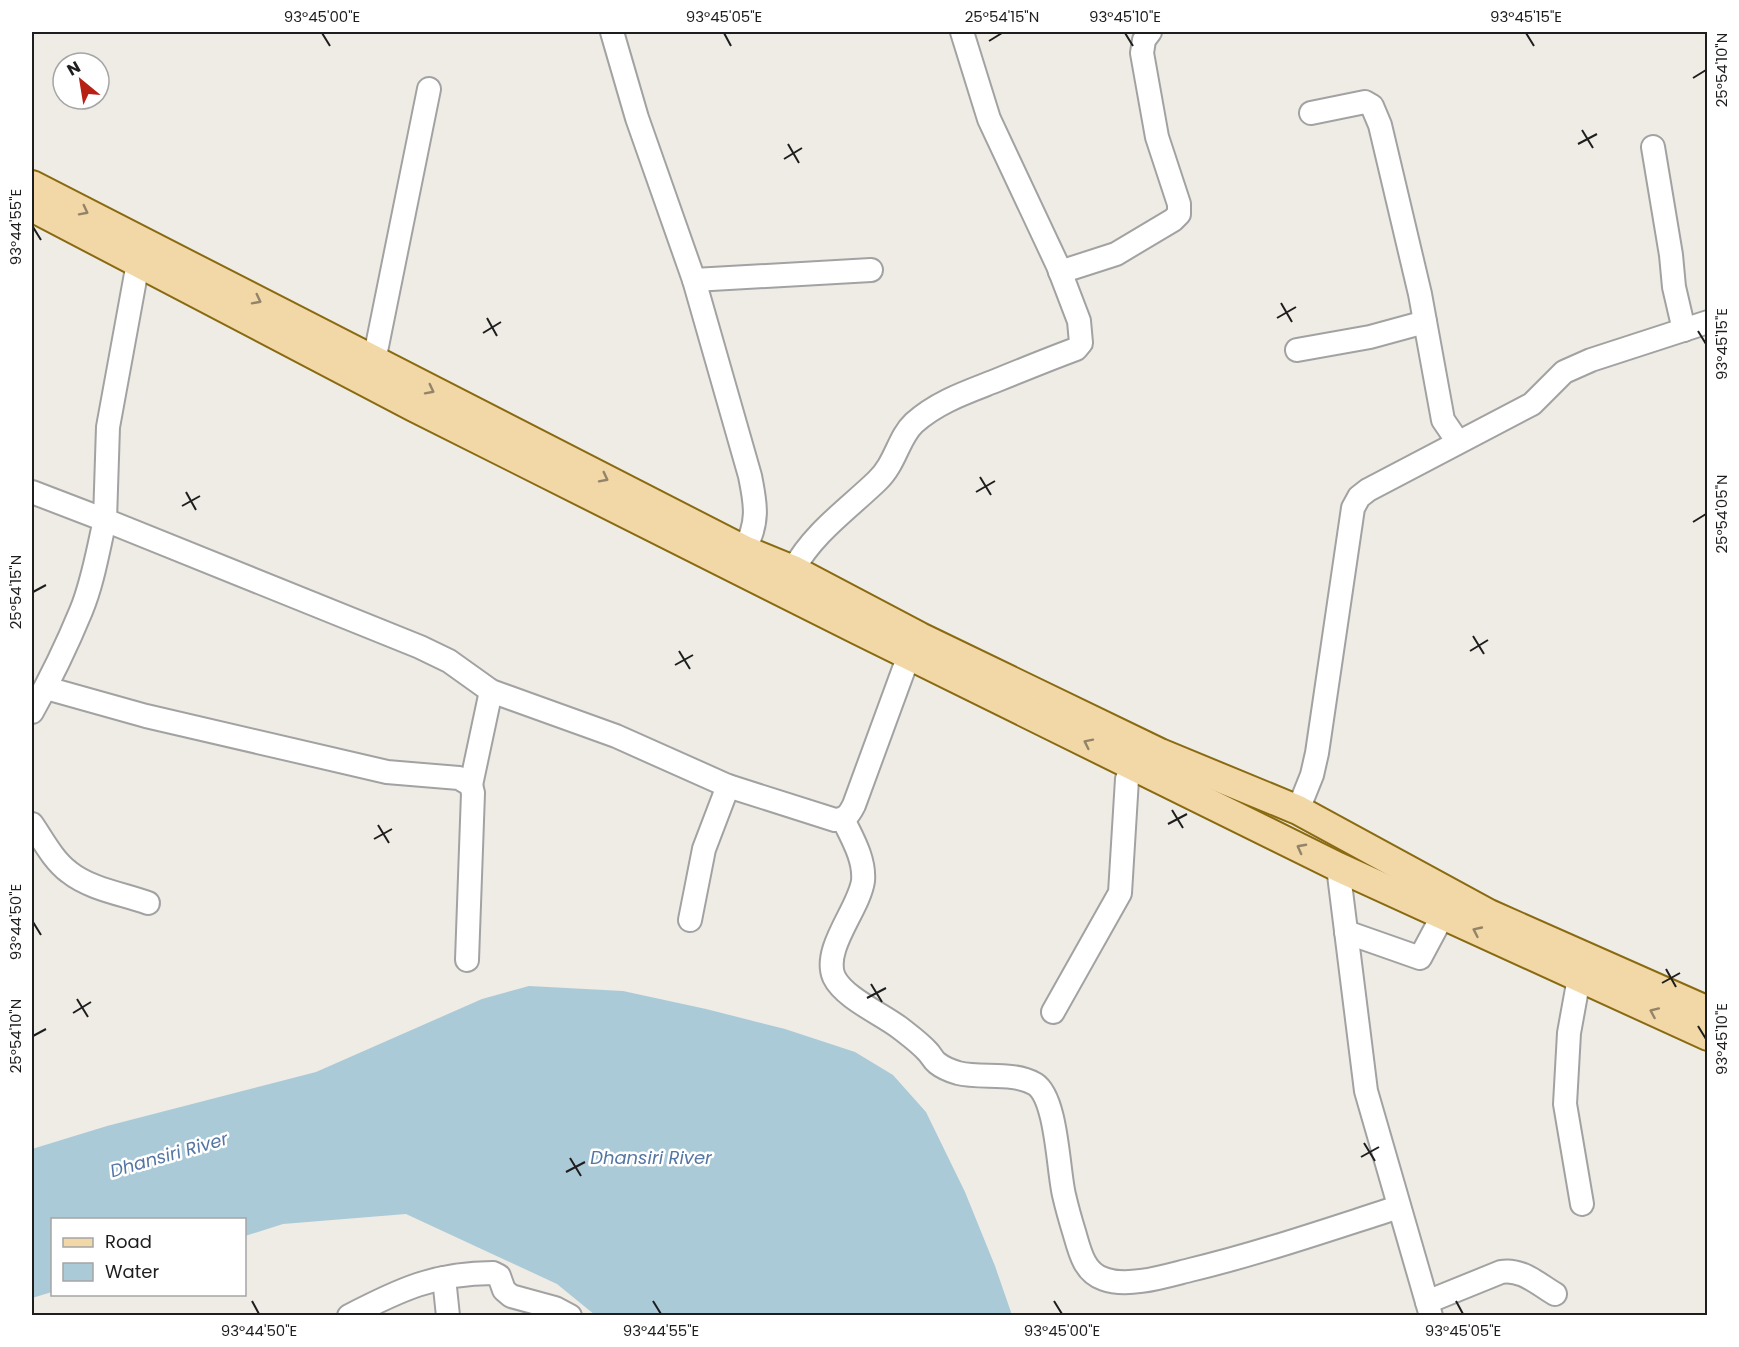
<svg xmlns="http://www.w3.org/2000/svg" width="1739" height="1347" font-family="Poppins,sans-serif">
  <rect width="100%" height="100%" fill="#eeece5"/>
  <!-- water -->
  <path fill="#abcad7" d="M 529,986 L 623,991 L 706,1009 L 785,1029 L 855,1052 L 893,1075 L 926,1112 L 965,1192 L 995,1266 L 1012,1315 L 595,1315 L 557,1284 L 406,1214 L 283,1224 L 245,1236 L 244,1220 L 52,1220 L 52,1292 L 32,1298 L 32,1149 L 107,1126 L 316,1072 L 482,999 Z"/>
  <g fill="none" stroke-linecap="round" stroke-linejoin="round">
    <!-- minor casing -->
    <g stroke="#a2a2a2" stroke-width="26">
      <g id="minor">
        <path d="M 612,32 L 637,118 L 694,280 L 750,476 C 756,505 759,523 744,550"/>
        <path d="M 1311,113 L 1365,102 L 1372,106 L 1380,125 L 1420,294 L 1443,420 L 1458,442"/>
        <path d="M 1653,147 L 1671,255 L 1674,287 L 1684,330"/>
        <path d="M 138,263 L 108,427 L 105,520 L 420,647 L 449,661 L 491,691 L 616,736 L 728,786 L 835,820 C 846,819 849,815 854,805 L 909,655"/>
        <path d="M 1060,272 L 1116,254 L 1173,220 L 1179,214 L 1179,204 L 1157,137 L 1142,53 L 1144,40 L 1150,32"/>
        <path d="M 694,280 L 871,270"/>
        <path d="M 1297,350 L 1370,337 L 1425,322"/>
        <path d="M 374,361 L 429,89"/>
        <path d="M 32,492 L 105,520 C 98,550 93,582 81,611 C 67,645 50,680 32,712"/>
        <path d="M 793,570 C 813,533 848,509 877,481 C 896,463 898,438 914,423 C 937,402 967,392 995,381 C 1022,370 1049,359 1076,349 L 1081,343 L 1079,321 L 1058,266 L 989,119 L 962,32"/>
        <path d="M 46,688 L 146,716 L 387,772 L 459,778 L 471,785 L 473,793 L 467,960"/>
        <path d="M 471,785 L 491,691"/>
        <path d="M 1298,810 L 1312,775 L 1317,753 L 1353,508 L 1359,497 L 1368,490 L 1532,404 L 1564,372 L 1591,360 L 1708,322"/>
        <path d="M 843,819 C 852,838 865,859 863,881 C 859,909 822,949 834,977 C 844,998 882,1014 900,1028 C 909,1035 920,1043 928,1052 C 931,1055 933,1060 937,1063 C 942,1067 951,1071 958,1073 C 982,1079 1012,1071 1035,1084 C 1057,1098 1058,1170 1064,1195 C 1067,1208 1071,1222 1075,1235 C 1080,1253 1085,1273 1104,1279 C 1128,1288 1166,1276 1190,1270 C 1261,1253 1330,1229 1399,1207"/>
        <path d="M 32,824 C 43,840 53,860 69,872 C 90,889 123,894 148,903"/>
        <path d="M 1338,867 L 1366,1091 L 1431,1316"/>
        <path d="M 690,920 L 704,849 L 728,786"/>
        <path d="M 1346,932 L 1420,958 L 1443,915"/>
        <path d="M 1579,978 L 1569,1033 L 1565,1104 L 1582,1204"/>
        <path d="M 1053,1012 L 1120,893 L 1127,779 L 1133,765"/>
        <path d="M 444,1278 L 448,1316"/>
        <path d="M 1427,1302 L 1501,1272 C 1521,1268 1538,1284 1555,1294"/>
        <path d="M 349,1316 C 399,1290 435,1273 493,1273 L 499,1276 L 504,1290 L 511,1296 L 555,1308 L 570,1316"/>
      </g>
    </g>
    <!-- major casing -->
    <g stroke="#896a10" stroke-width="32">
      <g id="major">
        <path d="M 32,185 L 744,550 L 793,570 L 920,637 L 1160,753 L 1298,810 L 1489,914 L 1708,1011"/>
        <path d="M 32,207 L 414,407 L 858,630 L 1338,867 L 1708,1036"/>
      </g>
    </g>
    <!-- minor -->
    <use href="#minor" stroke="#fff" stroke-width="22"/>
    <!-- major -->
    <use href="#major" stroke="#f2d7a7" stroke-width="28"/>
  </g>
  <!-- one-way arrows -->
  <defs><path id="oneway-chevron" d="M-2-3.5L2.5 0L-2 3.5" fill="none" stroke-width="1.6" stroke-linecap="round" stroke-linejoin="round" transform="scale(1.5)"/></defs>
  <g stroke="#938469">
    <use href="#oneway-chevron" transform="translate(84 211) rotate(27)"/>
    <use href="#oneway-chevron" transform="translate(257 300) rotate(27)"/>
    <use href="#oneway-chevron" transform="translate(430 390) rotate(27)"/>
    <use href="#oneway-chevron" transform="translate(604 478) rotate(27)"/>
    <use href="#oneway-chevron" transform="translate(1088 743) rotate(-154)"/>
    <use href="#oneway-chevron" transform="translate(1301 848) rotate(-152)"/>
    <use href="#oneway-chevron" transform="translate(1477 931) rotate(-155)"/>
    <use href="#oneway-chevron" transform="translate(1654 1012) rotate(-156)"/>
  </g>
  <!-- ticks -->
  <path fill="none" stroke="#1e1e1e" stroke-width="2" d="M 322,33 L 330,46M 724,33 L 731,46M 1125,33 L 1133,46M 1526,33 L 1534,46M 989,41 L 1002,33M 1693,78 L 1706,70M 1582,130 L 1593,148M 788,144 L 799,163M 1578,144 L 1597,134M 784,159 L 802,148M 33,227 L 41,240M 1281,303 L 1292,322M 487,318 L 497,336M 1277,318 L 1296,307M 1698,331 L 1706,344M 483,333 L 501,322M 980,477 L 991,495M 186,492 L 196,510M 976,492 L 995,481M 182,506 L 200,496M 1693,522 L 1706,514M 33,592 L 46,585M 1473,636 L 1484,654M 679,651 L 690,669M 1470,651 L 1488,640M 675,665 L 693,655M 1172,810 L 1183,828M 1168,824 L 1187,814M 378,825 L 389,843M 374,839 L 392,829M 33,922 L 41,935M 1666,969 L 1676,987M 1662,983 L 1680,973M 871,984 L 882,1002M 867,998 L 886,988M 77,999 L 88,1017M 73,1013 L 91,1002M 1698,1026 L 1706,1039M 33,1036 L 46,1029M 1364,1143 L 1375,1161M 1361,1157 L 1379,1147M 570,1158 L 581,1176M 566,1172 L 585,1162M 252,1301 L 259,1314M 653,1301 L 661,1314M 1054,1301 L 1062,1314M 1456,1301 L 1463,1314"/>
  <g text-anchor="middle" stroke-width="5" stroke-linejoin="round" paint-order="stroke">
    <!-- water labels -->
    <g font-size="18" font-style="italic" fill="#5576a4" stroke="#fff">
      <text transform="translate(169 1155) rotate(-16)" y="6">Dhansiri River</text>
      <text x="651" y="1164">Dhansiri River</text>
    </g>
  </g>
  <!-- border -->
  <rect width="1739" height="1347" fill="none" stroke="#ffffff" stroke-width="66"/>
  <!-- legend -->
  <rect x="51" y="1218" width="195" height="78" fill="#ffffff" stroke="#a5a5a5" stroke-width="1.5"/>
  <rect x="63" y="1238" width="30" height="9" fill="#f2d7a7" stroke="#a5a5a5" stroke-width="1.5"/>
  <text x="105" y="1248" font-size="18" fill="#1e1e1e">Road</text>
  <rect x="63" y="1263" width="30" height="18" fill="#abcad7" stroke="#a5a5a5" stroke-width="1.5"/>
  <text x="105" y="1278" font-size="18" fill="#1e1e1e">Water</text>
  <!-- north arrow -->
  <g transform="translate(81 81) rotate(330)"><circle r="28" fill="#ffffff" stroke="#a5a5a5" stroke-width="1.5"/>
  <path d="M0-4.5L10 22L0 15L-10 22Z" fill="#b72115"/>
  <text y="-9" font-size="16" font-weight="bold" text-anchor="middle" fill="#1e1e1e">N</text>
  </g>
  <rect x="33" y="33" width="1673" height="1281" fill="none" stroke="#1e1e1e" stroke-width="2"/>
  <g font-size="15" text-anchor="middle" fill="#1e1e1e">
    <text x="322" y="22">93°45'00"E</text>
    <text x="724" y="22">93°45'05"E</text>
    <text x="1002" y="22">25°54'15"N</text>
    <text x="1125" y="22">93°45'10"E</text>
    <text x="1526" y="22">93°45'15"E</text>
    <text transform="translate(1722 70) rotate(-90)" y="5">25°54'10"N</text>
    <text transform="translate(16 227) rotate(-90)" y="5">93°44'55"E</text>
    <text transform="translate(1722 344) rotate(-90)" y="5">93°45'15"E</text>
    <text transform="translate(1722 514) rotate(-90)" y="5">25°54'05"N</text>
    <text transform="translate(16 592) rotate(-90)" y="5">25°54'15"N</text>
    <text transform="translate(16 922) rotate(-90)" y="5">93°44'50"E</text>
    <text transform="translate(16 1036) rotate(-90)" y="5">25°54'10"N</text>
    <text transform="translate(1722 1039) rotate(-90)" y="5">93°45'10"E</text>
    <text x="259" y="1336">93°44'50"E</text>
    <text x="661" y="1336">93°44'55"E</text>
    <text x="1062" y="1336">93°45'00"E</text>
    <text x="1463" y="1336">93°45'05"E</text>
  </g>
</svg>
